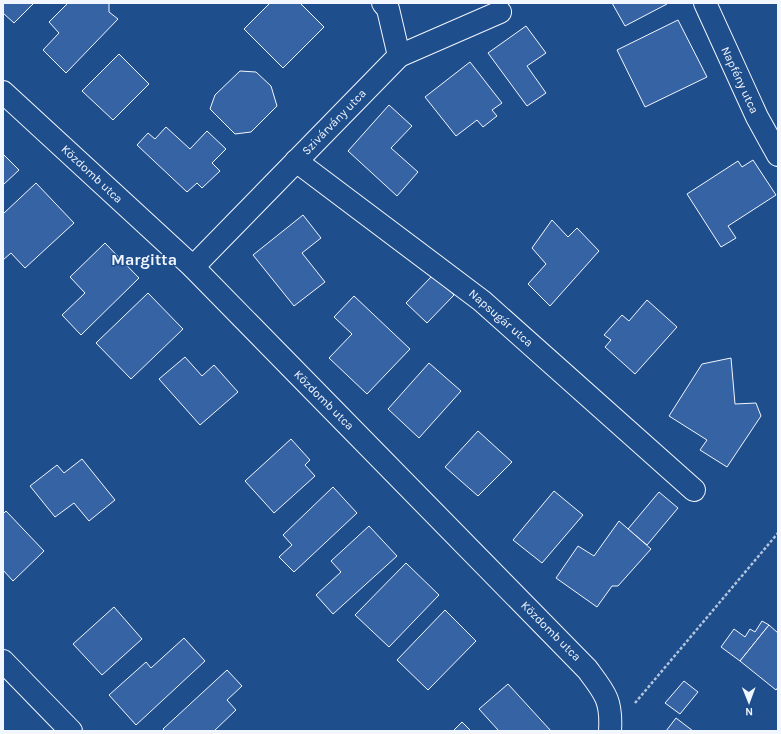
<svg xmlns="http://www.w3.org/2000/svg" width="781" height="734" font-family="Karla,sans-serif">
  <rect width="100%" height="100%" fill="#1f4e8c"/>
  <!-- building -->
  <g fill="#3563a3" stroke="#f2f6ff">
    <path d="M 3,3 L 34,3 L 14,23 L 3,13 Z"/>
    <path d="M 68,3 L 109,3 L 109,12 L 118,19 L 66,73 L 43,50 L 59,33 L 49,22 Z"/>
    <path d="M 270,3 L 300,3 L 324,27 L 283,68 L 244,29 Z"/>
    <path d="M 612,3 L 666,3 L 667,4 L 625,26 Z"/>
    <path d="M 678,20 L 707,77 L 645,107 L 617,50 Z"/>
    <path d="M 526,26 L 546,53 L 527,66 L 546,93 L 527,106 L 488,53 Z"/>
    <path d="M 119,54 L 149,84 L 113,120 L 82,91 Z"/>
    <path d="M 470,62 L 502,103 L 492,110 L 497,116 L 483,127 L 477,120 L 456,136 L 425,97 Z"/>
    <path d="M 240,71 L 256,72 L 271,86 L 277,106 L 251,132 L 235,134 L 210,109 L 215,95 Z"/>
    <path d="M 389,105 L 412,126 L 391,148 L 418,172 L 397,196 L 348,151 Z"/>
    <path d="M 166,127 L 190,149 L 207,131 L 226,149 L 212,163 L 220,171 L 202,188 L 197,183 L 187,192 L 137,145 L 148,133 L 155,139 Z"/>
    <path d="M 3,154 L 19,170 L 3,185 Z"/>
    <path d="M 753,160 L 776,195 L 728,226 L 736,238 L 721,247 L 687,194 L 738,161 L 742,167 Z"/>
    <path d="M 36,183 L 74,223 L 25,268 L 11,253 L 3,260 L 3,214 Z"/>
    <path d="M 303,215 L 321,238 L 302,253 L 325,282 L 294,306 L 253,255 Z"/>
    <path d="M 552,220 L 568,237 L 577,228 L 599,251 L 550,306 L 528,284 L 546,264 L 532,248 Z"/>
    <path d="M 105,243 L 139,278 L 81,335 L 62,315 L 85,293 L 70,277 Z"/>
    <path d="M 433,275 L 454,295 L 427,323 L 406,303 Z"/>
    <path d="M 148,293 L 183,329 L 131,379 L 96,343 Z"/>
    <path d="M 354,296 L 410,349 L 367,394 L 329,358 L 352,334 L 334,317 Z"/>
    <path d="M 647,300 L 677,327 L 635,374 L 605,347 L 611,340 L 604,335 L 622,315 L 629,321 Z"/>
    <path d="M 185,357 L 202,376 L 214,365 L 238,392 L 200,425 L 159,379 Z"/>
    <path d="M 731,358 L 735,404 L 756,403 L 761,416 L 727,467 L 700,450 L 707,440 L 669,416 L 702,364 Z"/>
    <path d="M 429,363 L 461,391 L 419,438 L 388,409 Z"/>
    <path d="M 478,431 L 512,462 L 478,496 L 445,467 Z"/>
    <path d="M 291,439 L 310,460 L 305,465 L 315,476 L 274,513 L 245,481 Z"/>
    <path d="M 82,459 L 115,500 L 89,521 L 74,503 L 55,517 L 30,486 L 57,465 L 64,473 Z"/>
    <path d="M 333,487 L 357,513 L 294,572 L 279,557 L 292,545 L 283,535 Z"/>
    <path d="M 554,491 L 583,515 L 542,563 L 513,540 Z"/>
    <path d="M 659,492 L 678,508 L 647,545 L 628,529 Z"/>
    <path d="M 6,511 L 44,551 L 13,581 L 3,570 L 3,514 Z"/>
    <path d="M 619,521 L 651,549 L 618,586 L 612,586 L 597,607 L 556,578 L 578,546 L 594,556 Z"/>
    <path d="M 369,526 L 397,556 L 333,614 L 316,595 L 341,572 L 331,561 Z"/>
    <path d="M 406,563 L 439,595 L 389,647 L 355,615 Z"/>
    <path d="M 114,607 L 142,639 L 102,675 L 73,644 Z"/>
    <path d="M 445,610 L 476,641 L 428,690 L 397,660 Z"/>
    <path d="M 762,621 L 769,625 L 740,661 L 721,647 L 734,629 L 745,637 L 750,629 L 755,632 Z"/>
    <path d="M 769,625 L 778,633 L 778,687 L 776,690 L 740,661 Z"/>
    <path d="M 184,638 L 205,661 L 136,725 L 109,695 L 146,662 L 151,668 Z"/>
    <path d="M 227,670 L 242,686 L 227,700 L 236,710 L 214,731 L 165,731 L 163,729 Z"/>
    <path d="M 684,681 L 698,692 L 680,714 L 665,703 Z"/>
    <path d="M 508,684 L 551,731 L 499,731 L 479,709 Z"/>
    <path d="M 676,718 L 693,731 L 666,731 Z"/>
    <path d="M 462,722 L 471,731 L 453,731 Z"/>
  </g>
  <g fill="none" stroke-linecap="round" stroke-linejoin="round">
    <!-- minor casing -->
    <g stroke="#f2f6ff" stroke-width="24">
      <g id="minor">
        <path d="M 383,3 L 388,9 L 399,56"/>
        <path d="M 705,3 L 757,117 L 778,155"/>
        <path d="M 3,92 L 193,267 L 587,669 C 605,693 612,700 610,731"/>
        <path d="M 296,161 L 482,301 L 694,490"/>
        <path d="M 193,267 L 399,56 L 500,12"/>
        <path d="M 3,661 L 71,731"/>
      </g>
    </g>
    <!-- path -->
    <path stroke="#b3c4dc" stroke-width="2.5" stroke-dasharray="3 2" stroke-linecap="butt" d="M 635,703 L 778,533"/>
    <!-- minor -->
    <use href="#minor" stroke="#1f4e8c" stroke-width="22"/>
  </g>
  <g text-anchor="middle" stroke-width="3" stroke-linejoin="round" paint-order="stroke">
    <!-- street labels -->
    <g font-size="12" fill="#f2f6ff" stroke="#1f4e8c">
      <text transform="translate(740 80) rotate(65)" y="4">Napfény utca</text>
      <text transform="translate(334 122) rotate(-46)" y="4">Szivárvány utca</text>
      <text transform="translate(92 174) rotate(43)" y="4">Közdomb utca</text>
      <text transform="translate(501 318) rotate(41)" y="4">Napsugár utca</text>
      <text transform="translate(324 400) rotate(45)" y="4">Közdomb utca</text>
      <text transform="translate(551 631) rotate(45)" y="4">Közdomb utca</text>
    </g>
    <!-- district labels -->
    <g font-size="16" font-weight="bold" fill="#f2f6ff" stroke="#1f4e8c">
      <text x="144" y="265">Margitta</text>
    </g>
  </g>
  <!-- border -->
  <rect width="781" height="734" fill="none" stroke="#f2f6ff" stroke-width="8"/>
  <!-- north arrow -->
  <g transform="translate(749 702) rotate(179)" stroke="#1f4e8c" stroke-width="3" paint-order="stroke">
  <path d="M0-3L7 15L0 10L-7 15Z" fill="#f2f6ff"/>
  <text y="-6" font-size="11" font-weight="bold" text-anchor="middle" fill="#f2f6ff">N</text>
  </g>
</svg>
